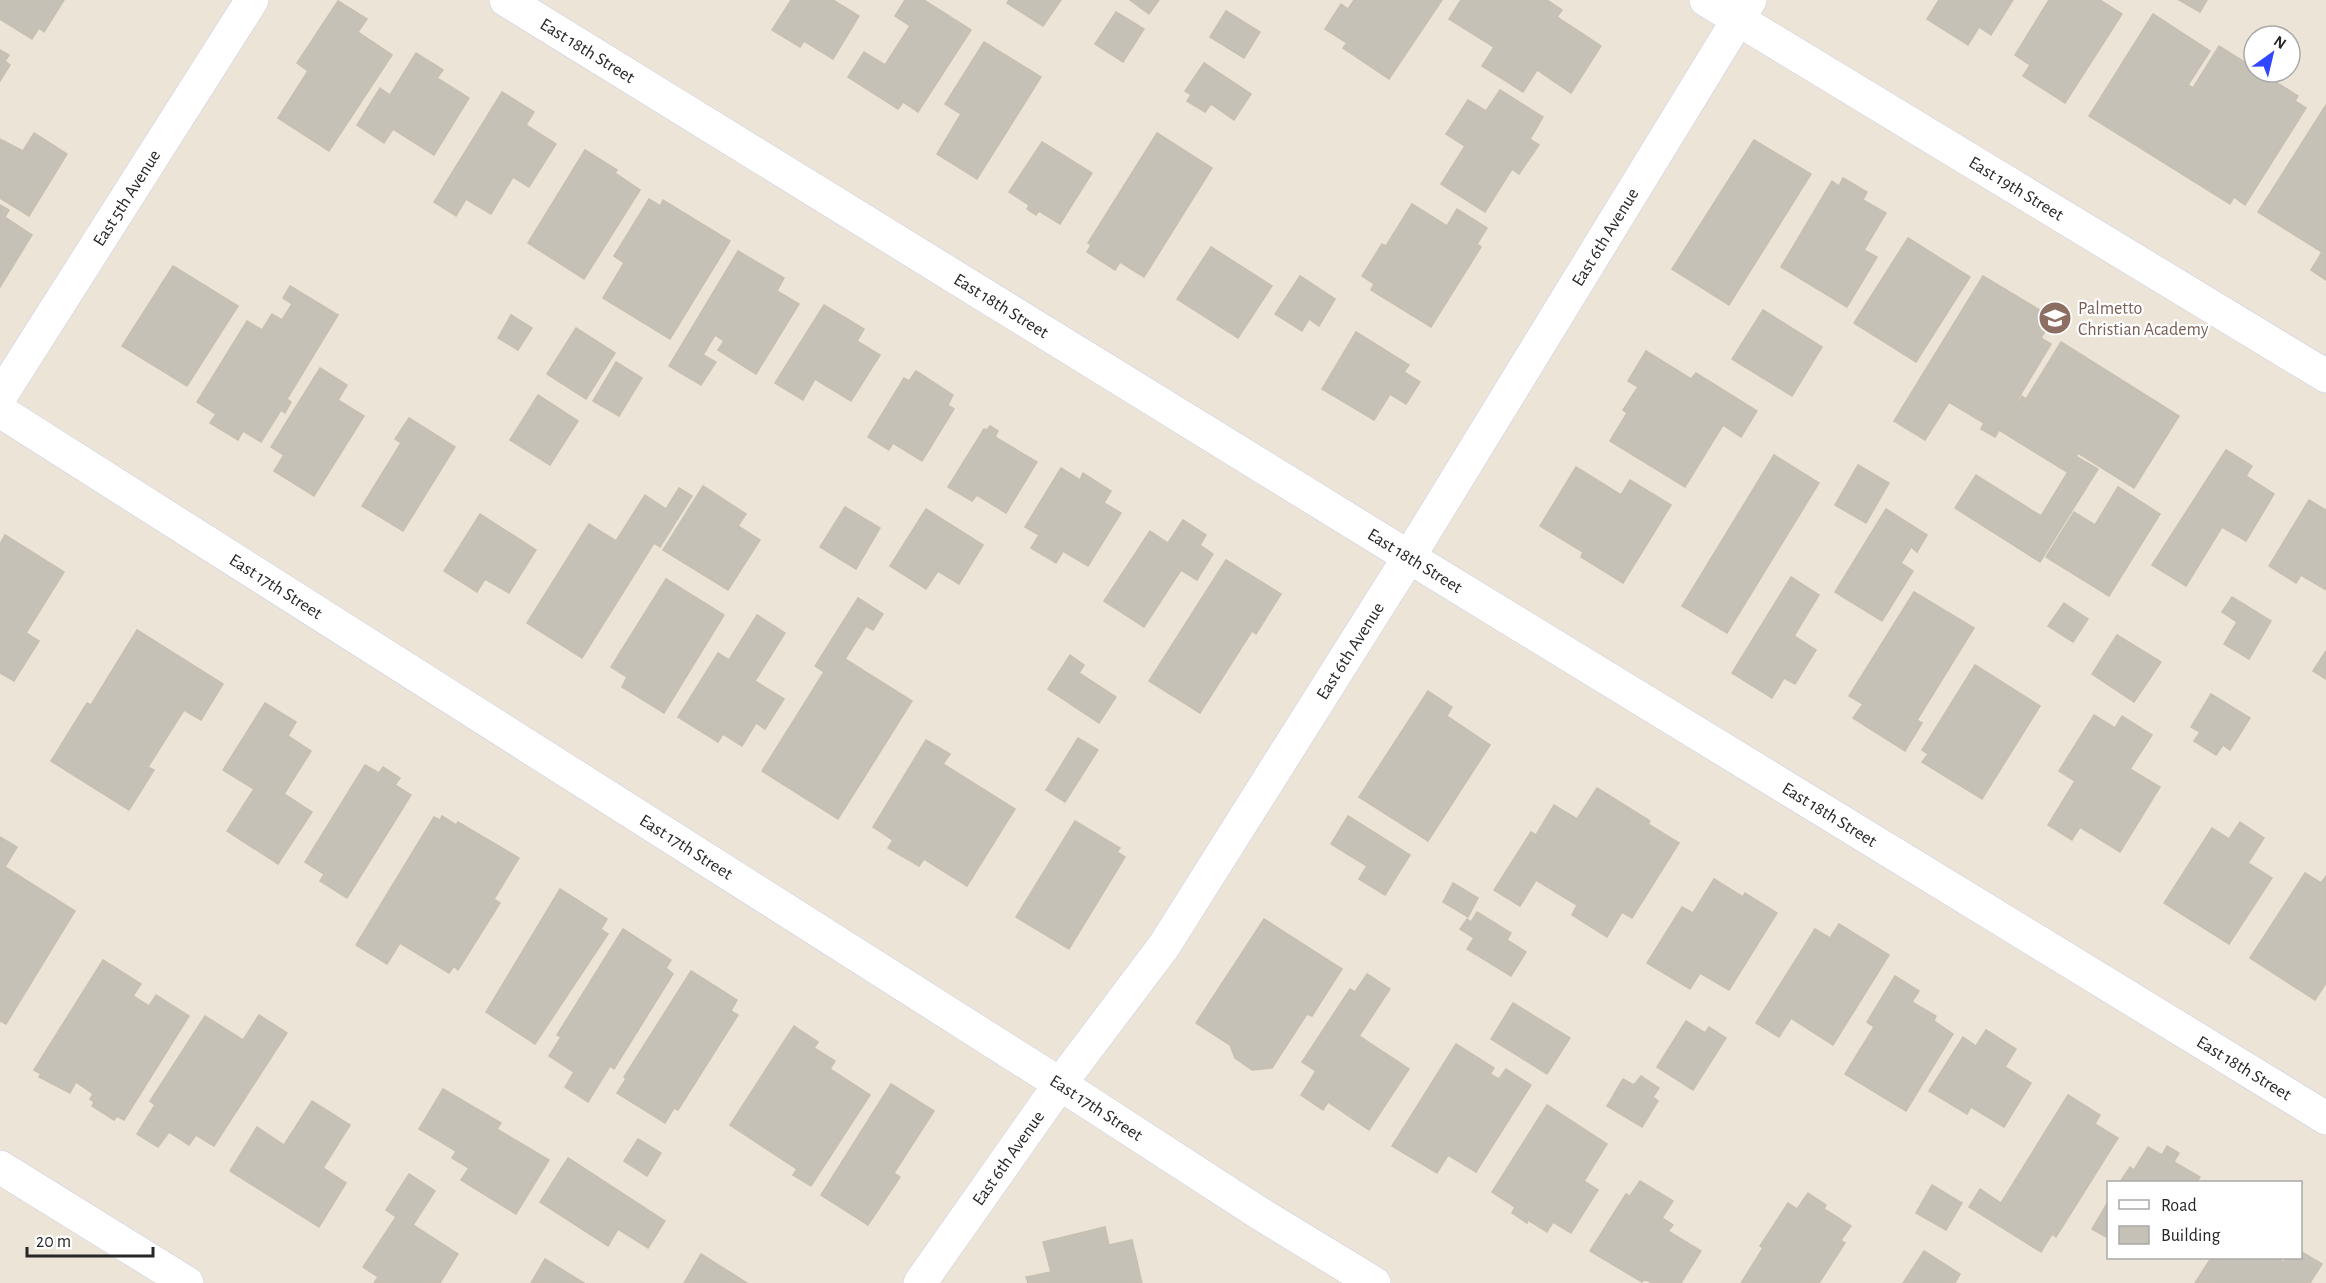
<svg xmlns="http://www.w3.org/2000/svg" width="2326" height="1283" font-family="'Alegreya Sans',sans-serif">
  <rect width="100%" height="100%" fill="#ece4d7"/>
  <!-- building -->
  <g fill="#c6c1b7" stroke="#c7c0b1" stroke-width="1.5">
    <path d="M 0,0 L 64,0 L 44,32 L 39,28 L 32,39 L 0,19 Z"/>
    <path d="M 791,0 L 833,0 L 859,16 L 833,59 L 804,41 L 800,47 L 772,30 Z"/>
    <path d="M 905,0 L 924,0 L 971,30 L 918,112 L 903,102 L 898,109 L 848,77 L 864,52 L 885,65 L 910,26 L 895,16 Z"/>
    <path d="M 1009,0 L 1061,0 L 1043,26 L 1007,3 Z"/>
    <path d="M 1130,0 L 1159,0 L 1149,14 Z"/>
    <path d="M 1354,0 L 1442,0 L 1389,79 L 1343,48 L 1347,43 L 1325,29 L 1341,4 L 1348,9 Z"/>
    <path d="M 1461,0 L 1547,0 L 1562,10 L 1557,17 L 1601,46 L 1571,93 L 1537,70 L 1523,92 L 1482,66 L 1494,47 L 1449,19 Z"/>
    <path d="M 1939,0 L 2013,0 L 1991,35 L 1979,27 L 1968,45 L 1927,19 Z"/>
    <path d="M 2049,0 L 2100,0 L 2122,14 L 2065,103 L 2023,76 L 2030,65 L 2015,55 Z"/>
    <path d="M 2179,0 L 2207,0 L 2200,12 Z"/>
    <path d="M 338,1 L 367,19 L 358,32 L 392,55 L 329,151 L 278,118 L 308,71 L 297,63 Z"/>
    <path d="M 1226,11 L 1260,32 L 1244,58 L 1210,37 Z"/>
    <path d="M 1116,12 L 1144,29 L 1123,62 L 1095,44 Z"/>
    <path d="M 2153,14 L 2210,51 L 2188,85 L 2193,88 L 2219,46 L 2254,68 L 2254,72 L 2260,72 L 2298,96 L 2295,101 L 2306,108 L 2245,205 L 2234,197 L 2230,204 L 2089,116 Z"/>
    <path d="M 984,42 L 1041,77 L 977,179 L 937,154 L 961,114 L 945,104 Z"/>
    <path d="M 0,50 L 9,55 L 5,61 L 10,65 L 0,81 Z"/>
    <path d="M 416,53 L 443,70 L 437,78 L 469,98 L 434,155 L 393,129 L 384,143 L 357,125 L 380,88 L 390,95 Z"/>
    <path d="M 1204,63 L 1251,94 L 1234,120 L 1211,104 L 1205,112 L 1187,101 L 1191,95 L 1185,91 Z"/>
    <path d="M 1500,90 L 1543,117 L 1530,139 L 1539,145 L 1519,174 L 1512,169 L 1485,212 L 1441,184 L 1465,146 L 1446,134 L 1468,100 L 1486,111 Z"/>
    <path d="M 502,92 L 534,112 L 526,125 L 556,144 L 529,187 L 513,177 L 491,214 L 466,199 L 456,216 L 434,202 Z"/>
    <path d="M 2326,105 L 2326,280 L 2311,270 L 2322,252 L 2258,212 Z"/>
    <path d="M 34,133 L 67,154 L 29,216 L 0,198 L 0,139 L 23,151 Z"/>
    <path d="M 1157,133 L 1212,168 L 1144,277 L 1120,262 L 1115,270 L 1087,252 L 1091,245 L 1088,243 Z"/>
    <path d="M 1754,140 L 1811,174 L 1729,305 L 1672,269 Z"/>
    <path d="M 1042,142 L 1092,173 L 1060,224 L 1039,211 L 1036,215 L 1027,209 L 1029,205 L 1009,192 Z"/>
    <path d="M 585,150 L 617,170 L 615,173 L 640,190 L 584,279 L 528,243 Z"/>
    <path d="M 1843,178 L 1867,192 L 1863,200 L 1886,213 L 1864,250 L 1877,257 L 1847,307 L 1781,267 L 1832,181 L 1839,186 Z"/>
    <path d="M 649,199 L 660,206 L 663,200 L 730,241 L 670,339 L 603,298 L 624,263 L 614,256 Z"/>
    <path d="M 1412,204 L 1447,226 L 1457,209 L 1487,228 L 1477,244 L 1481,247 L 1431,327 L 1371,290 L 1374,284 L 1362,276 L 1382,244 L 1386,246 Z"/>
    <path d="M 0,205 L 9,210 L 5,217 L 32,235 L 0,287 Z"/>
    <path d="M 1908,238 L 1970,277 L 1916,362 L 1854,323 Z"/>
    <path d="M 1211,247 L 1272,286 L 1238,338 L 1177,299 Z"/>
    <path d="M 738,251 L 784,278 L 777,291 L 799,304 L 756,374 L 718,350 L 724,341 L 715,335 L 703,355 L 716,362 L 701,385 L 669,366 Z"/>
    <path d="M 173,266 L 238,306 L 187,386 L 122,346 Z"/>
    <path d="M 1300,276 L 1335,299 L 1319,326 L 1309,319 L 1302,331 L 1275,314 Z"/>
    <path d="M 1983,276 L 2053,318 L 2041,338 L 2051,344 L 1995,437 L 1981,429 L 1984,423 L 1949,402 L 1925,440 L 1894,421 Z"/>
    <path d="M 290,286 L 338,315 L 287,399 L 291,402 L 285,413 L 281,410 L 261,442 L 243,431 L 238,440 L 210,423 L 216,414 L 197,402 L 247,321 L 262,330 L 272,314 L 282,320 L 292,304 L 283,298 Z"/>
    <path d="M 824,305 L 864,329 L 857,341 L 880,355 L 851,401 L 815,379 L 803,400 L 775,383 Z"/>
    <path d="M 1763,310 L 1822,347 L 1792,396 L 1732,359 Z"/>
    <path d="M 511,315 L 532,328 L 518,350 L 498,338 Z"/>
    <path d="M 576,328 L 615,353 L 586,399 L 547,374 Z"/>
    <path d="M 1356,332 L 1409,365 L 1404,372 L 1420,382 L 1406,404 L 1390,394 L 1374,420 L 1322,389 Z"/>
    <path d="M 2061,342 L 2179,416 L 2134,488 L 2078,453 L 2067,472 L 1999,430 L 2022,396 L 2026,399 Z"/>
    <path d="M 1646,351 L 1691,379 L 1696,373 L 1757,411 L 1741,437 L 1723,425 L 1685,487 L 1610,441 L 1627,413 L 1623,410 L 1638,387 L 1628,381 Z"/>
    <path d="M 616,362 L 642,378 L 619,416 L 593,401 Z"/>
    <path d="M 320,368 L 347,385 L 338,400 L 364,416 L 314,496 L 274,471 L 284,455 L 271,447 Z"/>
    <path d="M 916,371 L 953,395 L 948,405 L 954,409 L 922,461 L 893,443 L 889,450 L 868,437 L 904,378 L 909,381 Z"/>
    <path d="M 538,395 L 578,421 L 550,465 L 510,440 Z"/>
    <path d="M 409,418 L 455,447 L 403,531 L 362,506 L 401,443 L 395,439 Z"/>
    <path d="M 990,426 L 998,431 L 995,437 L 1037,462 L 1006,513 L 977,495 L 972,501 L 948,487 L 984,429 L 987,430 Z"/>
    <path d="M 2226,450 L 2252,466 L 2246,476 L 2274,494 L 2246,541 L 2222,527 L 2186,586 L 2152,565 Z"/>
    <path d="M 1774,455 L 1819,483 L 1727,633 L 1682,606 Z"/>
    <path d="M 2077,457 L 2098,469 L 2040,562 L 1955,508 L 1976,475 L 2041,516 Z"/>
    <path d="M 1858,465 L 1889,483 L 1866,523 L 1835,505 Z"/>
    <path d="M 1576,467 L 1621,495 L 1630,480 L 1671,505 L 1623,583 L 1581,557 L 1583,552 L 1540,526 Z"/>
    <path d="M 1061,468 L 1080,480 L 1083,473 L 1111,491 L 1104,503 L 1121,513 L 1088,566 L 1063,551 L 1056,563 L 1031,548 L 1039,535 L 1025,527 Z"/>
    <path d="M 703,486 L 746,514 L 738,526 L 760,540 L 728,590 L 663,550 Z"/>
    <path d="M 2118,487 L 2160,514 L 2109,596 L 2046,557 L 2074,512 L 2095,525 Z"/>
    <path d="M 679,488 L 692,496 L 660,547 L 654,543 L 582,658 L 527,623 L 589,524 L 616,541 L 645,495 L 666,509 Z"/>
    <path d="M 2309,500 L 2326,510 L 2326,590 L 2301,575 L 2296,583 L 2269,566 Z"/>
    <path d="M 845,507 L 880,528 L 856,569 L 820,547 Z"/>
    <path d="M 926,509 L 983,545 L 959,584 L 938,571 L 926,589 L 890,566 Z"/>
    <path d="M 1886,509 L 1927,535 L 1917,552 L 1911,547 L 1901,563 L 1913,571 L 1882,621 L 1835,592 Z"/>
    <path d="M 480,514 L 536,550 L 509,593 L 485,579 L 477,592 L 444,571 Z"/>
    <path d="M 1183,520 L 1206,535 L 1200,545 L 1213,554 L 1197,580 L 1181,570 L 1144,627 L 1104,601 L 1150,531 L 1168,543 Z"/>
    <path d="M 5,535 L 64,572 L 26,633 L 39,641 L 14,681 L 0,673 L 0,544 Z"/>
    <path d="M 1226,560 L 1281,594 L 1256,634 L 1252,631 L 1200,713 L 1149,681 Z"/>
    <path d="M 1791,577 L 1819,595 L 1794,636 L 1816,650 L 1795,684 L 1784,678 L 1772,698 L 1732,673 Z"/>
    <path d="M 666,579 L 724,615 L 664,713 L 622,687 L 627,677 L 611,667 Z"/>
    <path d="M 1914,592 L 1974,628 L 1917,720 L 1922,723 L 1905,751 L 1853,718 L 1863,704 L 1849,696 Z"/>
    <path d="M 2232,597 L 2271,621 L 2249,659 L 2224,644 L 2237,622 L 2222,612 Z"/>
    <path d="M 858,598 L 883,614 L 873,630 L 866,626 L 845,659 L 912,701 L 838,819 L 762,771 L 824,672 L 815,666 Z"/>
    <path d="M 2064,603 L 2088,619 L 2073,642 L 2048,626 Z"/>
    <path d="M 757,615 L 785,633 L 755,681 L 784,699 L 765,729 L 756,723 L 742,746 L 723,734 L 718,742 L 678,717 L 718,653 L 729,660 Z"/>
    <path d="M 137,630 L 223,684 L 201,720 L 184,710 L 148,767 L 154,770 L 129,810 L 51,761 L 87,703 L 91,705 Z"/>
    <path d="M 2117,635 L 2161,662 L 2134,702 L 2092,674 Z"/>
    <path d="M 2326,651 L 2326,679 L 2313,671 Z"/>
    <path d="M 1070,655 L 1084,665 L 1079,673 L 1116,697 L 1099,723 L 1048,689 Z"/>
    <path d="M 1975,665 L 2040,706 L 1982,799 L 1922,762 L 1928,754 L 1922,750 Z"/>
    <path d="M 1428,691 L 1452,707 L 1447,716 L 1490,745 L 1428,841 L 1359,797 Z"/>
    <path d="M 2211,694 L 2250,718 L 2230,750 L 2223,745 L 2216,755 L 2194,741 L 2200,732 L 2191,727 Z"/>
    <path d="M 265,703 L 296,722 L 288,736 L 311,751 L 284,794 L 312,812 L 278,864 L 227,831 L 254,789 L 223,770 Z"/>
    <path d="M 2094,715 L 2115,728 L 2122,716 L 2152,735 L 2130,769 L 2160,787 L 2120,852 L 2080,827 L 2072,840 L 2048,825 L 2075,781 L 2059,771 Z"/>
    <path d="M 1078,738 L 1098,750 L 1065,802 L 1046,790 Z"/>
    <path d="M 926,740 L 950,754 L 943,764 L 1015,809 L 967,886 L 924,859 L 919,866 L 888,848 L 893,840 L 873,827 Z"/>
    <path d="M 365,765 L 379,773 L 383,767 L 400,778 L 395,785 L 411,795 L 347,898 L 320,881 L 324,874 L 305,862 Z"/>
    <path d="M 1597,788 L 1650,821 L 1648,824 L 1679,843 L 1632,918 L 1622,912 L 1607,937 L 1572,915 L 1577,905 L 1536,880 L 1520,906 L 1494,890 L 1531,832 L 1536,835 L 1554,805 L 1577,819 Z"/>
    <path d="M 442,816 L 456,825 L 458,822 L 519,858 L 494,899 L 500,903 L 458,970 L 454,966 L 449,973 L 400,943 L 387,964 L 356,945 L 434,817 L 440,820 Z"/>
    <path d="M 1348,816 L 1410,855 L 1385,895 L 1359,879 L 1367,866 L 1331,844 Z"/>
    <path d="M 1075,821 L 1120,848 L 1117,852 L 1125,857 L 1069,949 L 1016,917 Z"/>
    <path d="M 2240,822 L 2264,838 L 2248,863 L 2272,878 L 2229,944 L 2164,903 L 2212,828 L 2229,839 Z"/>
    <path d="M 0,837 L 17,847 L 5,867 L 75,911 L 6,1024 L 0,1021 Z"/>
    <path d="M 2305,873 L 2321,883 L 2326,876 L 2326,983 L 2315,1000 L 2250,958 Z"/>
    <path d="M 1714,879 L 1743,897 L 1745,893 L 1777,913 L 1729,990 L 1700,973 L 1690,989 L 1647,963 L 1682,907 L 1693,913 Z"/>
    <path d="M 1453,883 L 1478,898 L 1468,917 L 1443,902 Z"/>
    <path d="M 560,889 L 607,919 L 601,929 L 608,934 L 535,1044 L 486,1012 Z"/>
    <path d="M 1477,912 L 1511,933 L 1507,940 L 1526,952 L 1511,976 L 1467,949 L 1474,938 L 1460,929 L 1467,919 L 1471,922 Z"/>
    <path d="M 1264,919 L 1342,969 L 1312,1016 L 1307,1014 L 1272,1068 L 1252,1070 L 1235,1058 L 1230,1045 L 1196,1023 Z"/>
    <path d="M 1839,924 L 1889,955 L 1833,1045 L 1791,1018 L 1779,1037 L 1756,1023 L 1815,929 L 1830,938 Z"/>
    <path d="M 623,929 L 671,960 L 666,968 L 673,974 L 614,1069 L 610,1066 L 588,1102 L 565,1087 L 574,1072 L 549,1056 L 561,1037 L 557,1035 Z"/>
    <path d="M 103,960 L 141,984 L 133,996 L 149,1006 L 156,995 L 189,1016 L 124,1120 L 117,1116 L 114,1120 L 92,1106 L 94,1102 L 90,1099 L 93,1094 L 76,1082 L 70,1093 L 39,1077 L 41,1074 L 34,1070 Z"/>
    <path d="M 691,971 L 737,1000 L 731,1011 L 738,1015 L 678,1110 L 674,1108 L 665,1123 L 617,1093 L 626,1079 L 624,1077 Z"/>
    <path d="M 1367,974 L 1390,989 L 1359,1036 L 1409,1069 L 1369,1130 L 1328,1102 L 1323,1110 L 1301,1095 L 1316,1071 L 1302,1062 L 1350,989 L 1355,992 Z"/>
    <path d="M 1895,976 L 1919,991 L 1912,1002 L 1936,1016 L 1934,1021 L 1953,1034 L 1906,1111 L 1845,1074 L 1874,1027 L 1867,1022 Z"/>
    <path d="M 1513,1003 L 1570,1038 L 1547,1074 L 1491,1039 Z"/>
    <path d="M 259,1015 L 287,1033 L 214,1146 L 196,1135 L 189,1145 L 169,1132 L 158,1147 L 137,1134 L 155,1105 L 150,1101 L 205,1016 L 243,1040 Z"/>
    <path d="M 1686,1021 L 1705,1033 L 1709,1027 L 1726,1038 L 1693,1090 L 1657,1067 Z"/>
    <path d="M 794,1026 L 818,1042 L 814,1048 L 835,1061 L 830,1069 L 870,1095 L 811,1186 L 793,1175 L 797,1169 L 730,1125 Z"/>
    <path d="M 1986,1030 L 2016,1049 L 2005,1067 L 2031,1083 L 2004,1127 L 1971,1107 L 1967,1114 L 1929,1091 L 1963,1037 L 1976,1046 Z"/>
    <path d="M 1456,1044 L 1494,1068 L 1490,1074 L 1499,1079 L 1506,1069 L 1531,1085 L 1476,1172 L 1448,1155 L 1437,1173 L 1392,1146 Z"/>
    <path d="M 1641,1076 L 1659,1088 L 1653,1097 L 1658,1101 L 1642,1127 L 1607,1106 L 1623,1079 L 1634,1085 Z"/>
    <path d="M 891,1084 L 934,1111 L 894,1173 L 900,1177 L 868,1225 L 821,1195 Z"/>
    <path d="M 443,1089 L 501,1123 L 497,1129 L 549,1160 L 516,1214 L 461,1180 L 469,1168 L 452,1158 L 456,1151 L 419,1129 Z"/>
    <path d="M 2068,1095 L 2100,1115 L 2095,1124 L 2118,1138 L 2056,1237 L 2052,1234 L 2041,1252 L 1969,1207 L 1980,1189 L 2001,1203 Z"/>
    <path d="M 312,1101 L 350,1125 L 323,1168 L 346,1183 L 319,1227 L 230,1171 L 257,1127 L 284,1145 Z"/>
    <path d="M 1547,1105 L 1607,1144 L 1584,1181 L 1598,1190 L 1571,1233 L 1553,1222 L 1547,1232 L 1528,1220 L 1527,1223 L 1512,1213 L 1515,1207 L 1492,1192 Z"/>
    <path d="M 638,1139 L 661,1153 L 647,1176 L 624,1161 Z"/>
    <path d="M 2167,1146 L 2179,1153 L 2174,1162 L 2200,1177 L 2197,1182 L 2120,1182 L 2130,1167 L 2134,1170 L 2148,1147 L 2162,1155 Z"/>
    <path d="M 568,1158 L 665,1221 L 648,1248 L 618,1229 L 608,1246 L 540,1202 Z"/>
    <path d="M 409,1174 L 435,1191 L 413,1225 L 458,1254 L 440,1283 L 374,1283 L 378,1277 L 363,1267 L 396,1217 L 386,1210 Z"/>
    <path d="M 1640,1181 L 1673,1201 L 1662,1218 L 1673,1225 L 1668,1231 L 1701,1251 L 1681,1283 L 1652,1283 L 1644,1279 L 1642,1282 L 1590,1251 L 1626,1194 L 1630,1196 Z"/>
    <path d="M 1932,1185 L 1962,1203 L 1946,1230 L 1916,1213 Z"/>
    <path d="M 1808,1193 L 1826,1205 L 1824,1209 L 1851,1226 L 1841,1240 L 1845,1243 L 1819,1283 L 1741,1283 L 1763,1248 L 1760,1246 L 1788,1203 L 1797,1209 Z"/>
    <path d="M 2108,1202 L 2108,1238 L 2092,1229 Z"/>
    <path d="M 1105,1227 L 1109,1245 L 1132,1240 L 1142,1283 L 1028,1283 L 1026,1277 L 1051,1272 L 1043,1242 Z"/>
    <path d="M 1924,1251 L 1960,1274 L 1955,1283 L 1903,1283 Z"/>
    <path d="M 2300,1251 L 2322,1264 L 2310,1283 L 2195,1283 L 2211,1258 L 2277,1258 L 2284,1262 L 2287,1258 L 2300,1258 Z"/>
    <path d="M 701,1254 L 747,1283 L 684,1283 Z"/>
    <path d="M 545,1259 L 584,1283 L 531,1283 Z"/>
  </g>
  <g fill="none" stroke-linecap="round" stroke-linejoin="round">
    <!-- minor casing -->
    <g stroke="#cccee2" stroke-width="34">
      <g id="minor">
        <path id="s1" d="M 506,0 L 1409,557 L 2326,1118"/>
        <path id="s2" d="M 1706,0 L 2326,376"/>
        <path id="s3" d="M 0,397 L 252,0"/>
        <path id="s4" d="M 0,411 L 1060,1084 L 1259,1213 L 1374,1283"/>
        <path d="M 0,1167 L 187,1283"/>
        <path id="s5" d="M 920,1283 L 1060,1084 L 1164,946 L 1409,557 L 1750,0"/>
      </g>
    </g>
    <!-- minor -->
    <use href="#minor" stroke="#fff" stroke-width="33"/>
  </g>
  <!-- icons -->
  <defs>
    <g id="school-disc" transform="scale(1.725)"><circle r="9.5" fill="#8d6e63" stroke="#fff"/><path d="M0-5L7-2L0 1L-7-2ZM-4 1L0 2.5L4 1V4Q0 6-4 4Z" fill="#fff"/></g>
  </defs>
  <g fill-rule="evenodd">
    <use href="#school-disc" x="2055" y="318"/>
  </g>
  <g text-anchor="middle" stroke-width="4.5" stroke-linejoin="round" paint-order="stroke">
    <!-- street labels -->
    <g font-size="18" fill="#272727" stroke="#fff">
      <text dy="6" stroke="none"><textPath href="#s1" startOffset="96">East 18th Street</textPath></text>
      <text dy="6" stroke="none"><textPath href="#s2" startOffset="363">East 19th Street</textPath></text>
      <text dy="6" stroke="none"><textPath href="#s3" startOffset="236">East 5th Avenue</textPath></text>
      <text dy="6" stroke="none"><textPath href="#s5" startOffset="1251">East 6th Avenue</textPath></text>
      <text dy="6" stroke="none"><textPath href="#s1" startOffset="582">East 18th Street</textPath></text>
      <text dy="6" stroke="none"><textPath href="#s1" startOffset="1068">East 18th Street</textPath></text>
      <text dy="6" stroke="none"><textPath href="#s4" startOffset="327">East 17th Street</textPath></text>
      <text dy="6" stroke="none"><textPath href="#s5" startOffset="765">East 6th Avenue</textPath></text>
      <text dy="6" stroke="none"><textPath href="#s1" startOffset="1554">East 18th Street</textPath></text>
      <text dy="6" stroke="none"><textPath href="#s4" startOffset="813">East 17th Street</textPath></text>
      <text dy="6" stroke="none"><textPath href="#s1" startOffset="2040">East 18th Street</textPath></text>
      <text dy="6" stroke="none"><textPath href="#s4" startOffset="1299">East 17th Street</textPath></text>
      <text dy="6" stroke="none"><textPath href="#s5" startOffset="153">East 6th Avenue</textPath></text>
    </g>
    <!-- education labels -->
    <g font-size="18" fill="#785e54" stroke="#fff" text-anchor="start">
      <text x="2078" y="314">Palmetto<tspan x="2078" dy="21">Christian Academy</tspan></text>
    </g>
  </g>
  <!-- legend -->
  <rect x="2107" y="1181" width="195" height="78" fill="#ffffff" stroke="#a9a9a9" stroke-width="1.5"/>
  <rect x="2119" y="1200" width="30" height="9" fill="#ffffff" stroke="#a9a9a9" stroke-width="1.5"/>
  <text x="2161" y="1211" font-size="18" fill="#272727">Road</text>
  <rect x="2119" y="1226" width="30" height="18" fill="#c6c1b7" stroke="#a9a9a9" stroke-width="1.5"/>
  <text x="2161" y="1241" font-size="18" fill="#272727">Building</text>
  <!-- north arrow -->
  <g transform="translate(2272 54) rotate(34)"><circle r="28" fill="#ffffff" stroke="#a9a9a9" stroke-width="1.5"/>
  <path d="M0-4.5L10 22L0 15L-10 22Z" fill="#3047ff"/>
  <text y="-9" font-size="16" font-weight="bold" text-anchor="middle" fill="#272727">N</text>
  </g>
  <!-- scale -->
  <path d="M27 1247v9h126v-9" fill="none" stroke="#272727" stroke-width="3"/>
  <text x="36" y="1247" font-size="18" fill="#272727" stroke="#ffffff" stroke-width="4.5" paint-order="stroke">20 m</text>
</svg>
